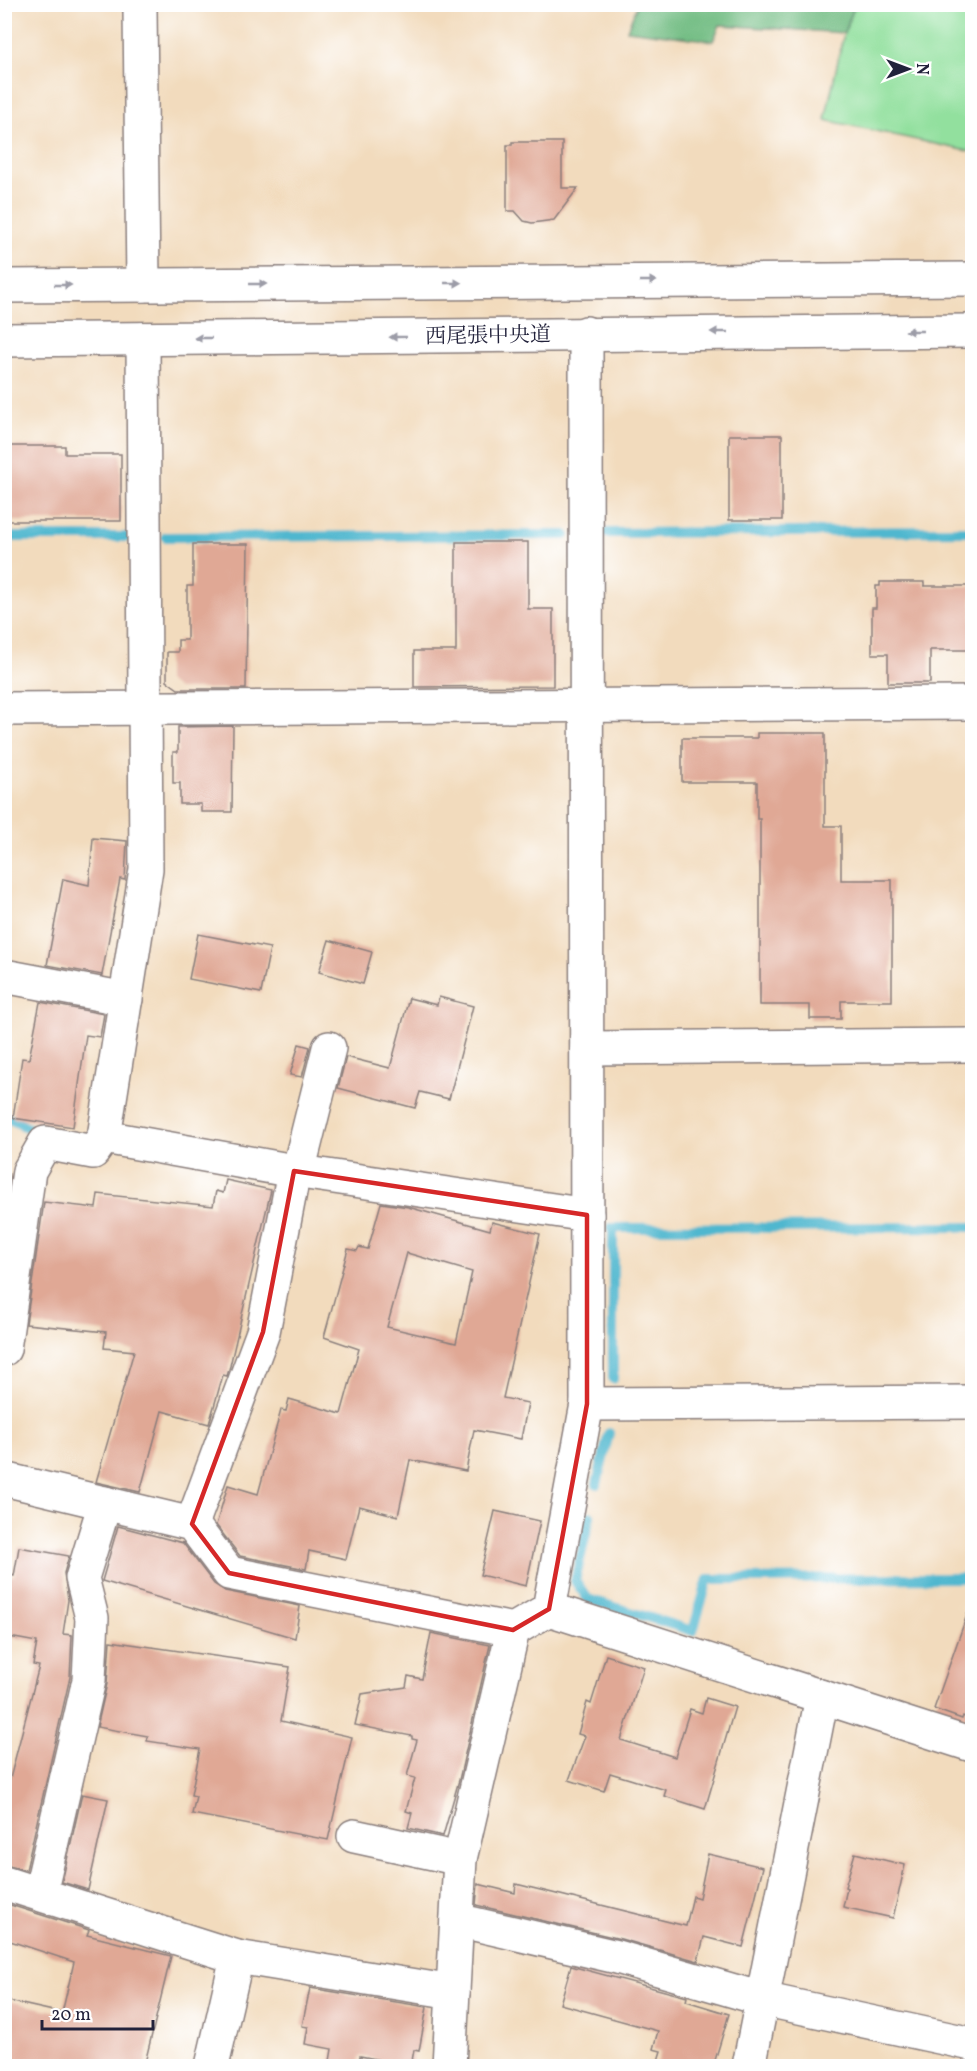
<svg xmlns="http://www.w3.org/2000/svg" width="977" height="2071" font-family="Vollkorn,'Noto Serif JP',serif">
  <rect width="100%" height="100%" fill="#fff"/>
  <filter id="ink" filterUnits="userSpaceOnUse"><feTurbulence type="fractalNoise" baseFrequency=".0167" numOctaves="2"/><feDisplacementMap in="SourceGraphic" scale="12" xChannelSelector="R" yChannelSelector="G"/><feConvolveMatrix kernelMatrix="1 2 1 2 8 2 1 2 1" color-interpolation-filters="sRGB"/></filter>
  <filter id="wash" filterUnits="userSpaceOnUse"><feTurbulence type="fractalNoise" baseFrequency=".008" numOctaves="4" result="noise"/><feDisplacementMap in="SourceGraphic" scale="24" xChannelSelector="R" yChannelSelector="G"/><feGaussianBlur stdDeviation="1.35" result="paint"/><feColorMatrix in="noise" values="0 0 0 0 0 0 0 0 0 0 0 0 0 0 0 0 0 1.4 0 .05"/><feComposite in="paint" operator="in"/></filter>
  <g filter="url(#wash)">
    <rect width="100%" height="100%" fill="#f2dbbd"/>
    <!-- green -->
    <path fill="#92e09e" stroke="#5a816c" stroke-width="1.5" d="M 855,5 L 972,5 L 972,152 L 825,120 L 844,33 Z"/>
    <!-- forest -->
    <path fill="#75be85" stroke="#4c7060" stroke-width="1.5" d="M 637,5 L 637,4 L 855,5 L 844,33 L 720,25 L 713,41 L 627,30 Z"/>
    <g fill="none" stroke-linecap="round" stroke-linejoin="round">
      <!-- stream -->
      <g stroke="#50b7cf" stroke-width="10">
        <path d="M 604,533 L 972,531"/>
        <path d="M 4,537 L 127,537"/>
        <path d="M 166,537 L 565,535"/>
        <path d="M 4,1116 L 28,1128"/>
        <path d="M 611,1228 L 972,1227"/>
        <path d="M 613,1228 L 613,1379"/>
        <path d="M 597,1484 L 609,1433"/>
        <path d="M 590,1516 L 575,1581 L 588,1599 L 693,1631 L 708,1579 L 972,1578"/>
      </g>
    </g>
    <g id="blocks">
      <!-- building -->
      <g fill="#e0a895" fill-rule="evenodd">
        <path d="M 512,142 L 562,142 L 562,188 L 578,188 L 554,220 L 532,223 L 524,221 L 515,211 L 507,211 L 507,145 L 512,145 Z"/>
        <rect x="729" y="435" width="53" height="85"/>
        <path d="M 4,446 L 65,446 L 65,454 L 121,454 L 121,521 L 4,521 Z"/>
        <path d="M 456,542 L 528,542 L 528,609 L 553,609 L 553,686 L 414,687 L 414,651 L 456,651 Z"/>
        <path d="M 193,544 L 248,544 L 246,689 L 178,689 L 167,681 L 167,652 L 178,652 L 178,640 L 187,640 L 187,586 L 193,586 Z"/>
        <path d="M 880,582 L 924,582 L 924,586 L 972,586 L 972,650 L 930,650 L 930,683 L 888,683 L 888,654 L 872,654 L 872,608 L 876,608 L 876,586 L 880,586 Z"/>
        <path d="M 233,726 L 232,812 L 201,812 L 201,804 L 180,804 L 180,783 L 173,783 L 173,752 L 178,752 L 178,727 Z"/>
        <path d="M 757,733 L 825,733 L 825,826 L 841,826 L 841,880 L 892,880 L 892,1001 L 841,1001 L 841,1019 L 810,1019 L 810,1005 L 760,1005 L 760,819 L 757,819 L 757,782 L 682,782 L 682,738 L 757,738 Z"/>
        <path d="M 93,838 L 127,841 L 125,880 L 120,879 L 102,975 L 47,965 L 63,879 L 89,885 Z"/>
        <path d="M 198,934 L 270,948 L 261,993 L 189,979 Z"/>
        <path d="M 329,940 L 372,952 L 363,984 L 319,972 Z"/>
        <path d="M 439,997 L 473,1006 L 449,1099 L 420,1092 L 415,1108 L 338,1088 L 346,1057 L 390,1068 L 409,998 L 437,1005 Z"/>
        <path d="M 40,1002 L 104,1014 L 100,1037 L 86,1035 L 73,1127 L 13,1118 L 22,1058 L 29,1059 Z"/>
        <path d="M 299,1044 L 310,1047 L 302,1077 L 290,1075 Z"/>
        <path d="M 226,1180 L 271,1190 L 230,1366 L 227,1376 L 223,1375 L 209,1424 L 162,1411 L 140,1492 L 96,1482 L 134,1351 L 104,1348 L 106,1332 L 26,1324 L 44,1202 L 96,1208 L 98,1194 L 213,1206 L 216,1191 L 223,1193 Z"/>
        <path d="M 381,1203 L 408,1207 L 490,1230 L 492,1222 L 540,1234 L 503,1398 L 528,1403 L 521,1439 L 474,1430 L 466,1471 L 410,1460 L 398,1516 L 359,1506 L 346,1559 L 309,1551 L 306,1569 L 240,1556 L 216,1525 L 228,1485 L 258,1494 L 281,1410 L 286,1411 L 289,1399 L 341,1414 L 359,1349 L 324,1337 L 348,1249 L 357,1251 L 359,1247 L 368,1249 ZM 407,1253 L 472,1272 L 456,1343 L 387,1327 Z"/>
        <path d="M 495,1511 L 540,1521 L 526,1586 L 480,1575 Z"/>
        <path d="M 118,1526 L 183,1543 L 214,1584 L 225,1591 L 300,1606 L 295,1638 L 102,1581 Z"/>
        <path d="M 19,1547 L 69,1556 L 64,1573 L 68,1600 L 63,1634 L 72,1635 L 70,1677 L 26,1870 L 4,1865 L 4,1802 L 39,1666 L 33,1665 L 37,1642 L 4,1636 L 4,1575 L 14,1576 Z"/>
        <path d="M 968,1612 L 972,1613 L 972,1720 L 963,1716 L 962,1719 L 934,1709 Z"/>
        <path d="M 431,1633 L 490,1645 L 459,1780 L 443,1836 L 408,1828 L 412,1813 L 406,1811 L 415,1778 L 407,1776 L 417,1740 L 412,1739 L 412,1736 L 355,1725 L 362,1694 L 406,1687 L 408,1676 L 422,1679 Z"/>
        <path d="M 110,1641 L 290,1667 L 281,1721 L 352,1737 L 328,1840 L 192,1814 L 196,1796 L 191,1795 L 200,1749 L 147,1741 L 148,1736 L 97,1727 L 107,1684 Z"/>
        <path d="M 606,1655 L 644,1667 L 621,1740 L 675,1757 L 690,1709 L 702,1713 L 706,1698 L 735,1707 L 705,1809 L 664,1796 L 666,1790 L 610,1773 L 604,1791 L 569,1780 L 585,1736 L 578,1734 L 587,1702 L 591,1704 Z"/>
        <path d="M 82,1794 L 108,1799 L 88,1890 L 62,1882 Z"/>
        <path d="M 855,1853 L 905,1865 L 893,1918 L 843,1907 L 847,1888 L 845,1887 Z"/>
        <path d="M 708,1854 L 763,1867 L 743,1947 L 704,1937 L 698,1961 L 621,1939 L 476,1905 L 478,1884 L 515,1893 L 516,1884 L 686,1926 L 693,1896 L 699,1898 Z"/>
        <path d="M 4,1903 L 89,1930 L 87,1935 L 171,1956 L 144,2067 L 4,2067 L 4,2000 L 62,2013 L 74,1962 L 4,1939 Z"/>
        <path d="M 571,1966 L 687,1997 L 686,2001 L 729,2014 L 713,2067 L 656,2067 L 661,2051 L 653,2049 L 658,2031 L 560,2004 Z"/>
        <path d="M 310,1988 L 427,2007 L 419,2051 L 414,2050 L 411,2066 L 360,2056 L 358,2067 L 329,2067 L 332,2049 L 305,2044 L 308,2027 L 302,2026 Z"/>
      </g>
    </g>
  </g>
  <g filter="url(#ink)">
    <use href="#blocks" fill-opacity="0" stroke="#8a7e7c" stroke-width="1.5"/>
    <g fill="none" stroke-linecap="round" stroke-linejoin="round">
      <!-- minor casing -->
      <g stroke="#8a7e7c" stroke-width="36">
        <g id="minor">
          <path d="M 140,8 L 143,285"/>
          <path d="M 143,339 L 146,869 L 104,1137 L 294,1171 L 263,1332 L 192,1524"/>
          <path d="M 4,709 L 972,703"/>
          <path d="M 4,976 L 126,999"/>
          <path d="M 587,1048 L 972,1045"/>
          <path d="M 294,1171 L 587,1215"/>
          <path d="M 298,1172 L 329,1048"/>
          <path d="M 4,1349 L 29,1171 L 45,1143 L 93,1152 L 104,1137"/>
          <path d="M 587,1404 L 972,1402"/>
          <path d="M 4,1479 L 192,1524 L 229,1573 L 513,1630"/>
          <path d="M 549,1609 L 587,1404 L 586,333"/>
          <path d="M 354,1836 L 460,1859"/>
          <path d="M 4,1883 L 237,1957 L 453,1992"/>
          <path d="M 40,1894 L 89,1680 L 92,1618 L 82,1578 L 105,1503"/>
          <path d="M 457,1920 L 617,1957 L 762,1999 L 972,2044"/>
          <path d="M 212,2066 L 237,1957"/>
          <path d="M 449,2066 L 460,1859 L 513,1630 L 549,1609 L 972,1745"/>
          <path d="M 749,2066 L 822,1697"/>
        </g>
      </g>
      <!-- major casing -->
      <g stroke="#8a7e7c" stroke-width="36">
        <g id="major">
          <path d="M 4,286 L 972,279"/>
          <path d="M 4,340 L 972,331"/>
        </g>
      </g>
      <!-- minor -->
      <use href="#minor" stroke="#fff" stroke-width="33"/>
      <!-- major -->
      <use href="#major" stroke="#fff" stroke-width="33"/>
    </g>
    <!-- one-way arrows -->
    <defs><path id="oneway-solid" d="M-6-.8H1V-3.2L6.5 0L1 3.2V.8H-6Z" transform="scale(1.5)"/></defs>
    <g fill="#9c9ca7">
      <use href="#oneway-solid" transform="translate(648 281)"/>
      <use href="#oneway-solid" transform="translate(453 283)"/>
      <use href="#oneway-solid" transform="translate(258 284)"/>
      <use href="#oneway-solid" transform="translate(63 285)"/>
      <use href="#oneway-solid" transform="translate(914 331) rotate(180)"/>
      <use href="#oneway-solid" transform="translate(719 332) rotate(180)"/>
      <use href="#oneway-solid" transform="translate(398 337) rotate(179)"/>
      <use href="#oneway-solid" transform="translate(203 338) rotate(180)"/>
    </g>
  </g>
  <!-- marked area -->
  <path fill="none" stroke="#d62828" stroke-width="4.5" stroke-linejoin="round" d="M 294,1171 L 587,1215 L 587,1404 L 549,1609 L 513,1630 L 229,1573 L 192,1524 L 263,1332 Z"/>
  <g text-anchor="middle" stroke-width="5" stroke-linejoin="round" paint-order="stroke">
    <!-- street labels -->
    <g font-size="21" fill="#22223b" stroke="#fff">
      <text transform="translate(488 335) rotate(-1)" y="7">西尾張中央道</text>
    </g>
  </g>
  <!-- margin -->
  <rect width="977" height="2071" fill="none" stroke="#fff" stroke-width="24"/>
  <!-- north arrow -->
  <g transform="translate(908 69) rotate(90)" stroke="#ffffff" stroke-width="4.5" paint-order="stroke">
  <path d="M0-4.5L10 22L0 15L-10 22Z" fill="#22223b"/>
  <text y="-9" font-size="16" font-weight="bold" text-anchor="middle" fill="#22223b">N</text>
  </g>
  <!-- scale -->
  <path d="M42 2020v9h111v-9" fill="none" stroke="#22223b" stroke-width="3"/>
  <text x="51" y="2020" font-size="18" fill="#22223b" stroke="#ffffff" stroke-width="4.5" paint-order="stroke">20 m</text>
</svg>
